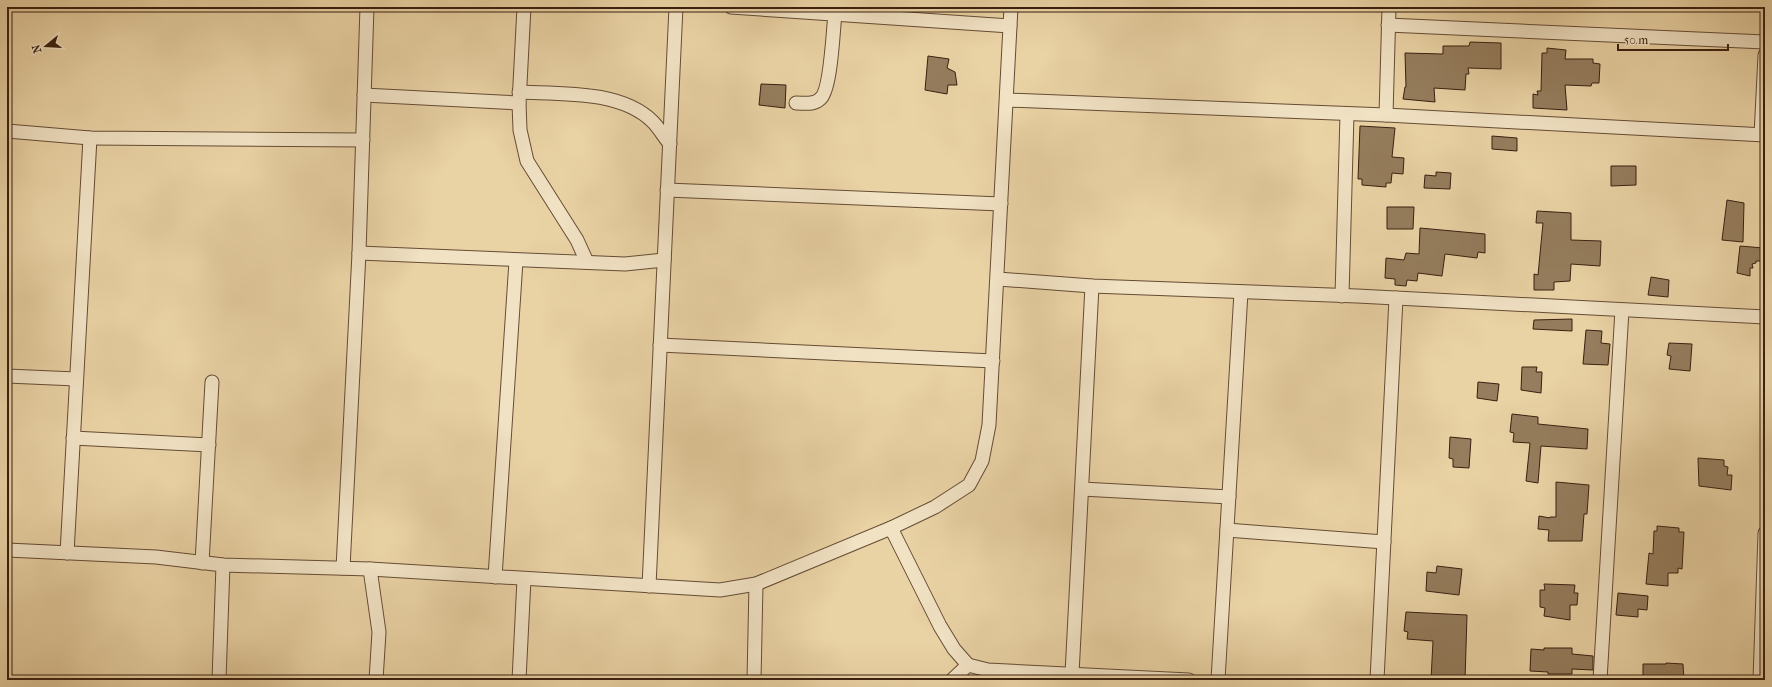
<svg xmlns="http://www.w3.org/2000/svg" width="1772" height="687" font-family="'IM FELL French Canon',serif">
  <rect width="100%" height="100%" fill="#e9d2a4"/>
  <filter id="stains"><feTurbulence type="fractalNoise" baseFrequency=".005" numOctaves="4"/><feColorMatrix values="0 0 0 0 .2 0 0 0 0 .09 0 0 0 0 .02 0 0 0 .5 -.17"/></filter>
  <radialGradient id="worn" r=".72"><stop offset=".6" stop-color="#630" stop-opacity="0"/><stop offset="1" stop-color="#630" stop-opacity=".3"/></radialGradient>
  <!-- building -->
  <g fill="#957d5d" stroke="#392010">
    <path d="M 1470,42 L 1501,43 L 1501,69 L 1468,68 L 1469,74 L 1466,74 L 1465,90 L 1434,88 L 1435,102 L 1403,99 L 1405,87 L 1406,87 L 1405,53 L 1443,54 L 1443,46 L 1469,46 Z"/>
    <path d="M 1547,48 L 1566,50 L 1565,59 L 1593,59 L 1593,63 L 1600,64 L 1599,83 L 1592,83 L 1591,86 L 1565,85 L 1567,110 L 1533,108 L 1533,94 L 1538,95 L 1537,91 L 1541,91 L 1542,53 L 1547,53 Z"/>
    <path d="M 928,56 L 949,59 L 947,68 L 955,72 L 957,85 L 948,85 L 947,94 L 925,90 Z"/>
    <path d="M 761,84 L 786,85 L 785,108 L 759,105 Z"/>
    <path d="M 1360,126 L 1395,128 L 1392,157 L 1404,158 L 1403,174 L 1392,173 L 1391,183 L 1386,183 L 1386,187 L 1362,185 L 1362,179 L 1358,179 Z"/>
    <path d="M 1492,136 L 1517,138 L 1517,151 L 1492,149 Z"/>
    <path d="M 1611,166 L 1636,166 L 1636,185 L 1611,186 Z"/>
    <path d="M 1436,172 L 1451,173 L 1450,189 L 1424,188 L 1425,175 L 1436,176 Z"/>
    <path d="M 1727,200 L 1744,203 L 1743,242 L 1722,240 Z"/>
    <path d="M 1387,207 L 1414,207 L 1413,229 L 1387,229 Z"/>
    <path d="M 1537,211 L 1571,213 L 1571,240 L 1601,241 L 1600,266 L 1571,264 L 1570,281 L 1554,282 L 1554,290 L 1534,290 L 1534,274 L 1538,275 L 1543,223 L 1536,223 Z"/>
    <path d="M 1420,228 L 1485,234 L 1485,253 L 1478,252 L 1477,258 L 1445,254 L 1442,276 L 1418,273 L 1417,281 L 1407,280 L 1406,286 L 1395,285 L 1395,279 L 1385,278 L 1386,258 L 1404,260 L 1406,253 L 1419,254 Z"/>
    <path d="M 1740,246 L 1763,248 L 1762,261 L 1756,261 L 1756,263 L 1752,264 L 1753,268 L 1750,268 L 1750,276 L 1737,273 Z"/>
    <path d="M 1651,277 L 1669,280 L 1668,297 L 1648,295 Z"/>
    <path d="M 1572,319 L 1572,331 L 1533,329 L 1534,320 Z"/>
    <path d="M 1586,330 L 1602,331 L 1601,343 L 1610,344 L 1608,365 L 1583,364 Z"/>
    <path d="M 1669,343 L 1692,344 L 1690,371 L 1669,369 L 1671,356 L 1667,355 Z"/>
    <path d="M 1522,367 L 1537,367 L 1536,372 L 1542,372 L 1541,393 L 1521,390 Z"/>
    <path d="M 1478,382 L 1499,384 L 1497,401 L 1477,398 Z"/>
    <path d="M 1512,414 L 1538,417 L 1538,424 L 1588,429 L 1587,449 L 1541,446 L 1538,483 L 1526,481 L 1530,443 L 1513,442 L 1514,433 L 1510,432 Z"/>
    <path d="M 1450,437 L 1471,439 L 1469,468 L 1453,467 L 1453,459 L 1449,458 Z"/>
    <path d="M 1698,458 L 1724,460 L 1724,466 L 1728,467 L 1727,475 L 1732,475 L 1731,490 L 1699,486 Z"/>
    <path d="M 1556,482 L 1589,485 L 1587,514 L 1584,514 L 1582,541 L 1548,541 L 1549,530 L 1538,529 L 1539,516 L 1550,518 L 1550,517 L 1556,517 Z"/>
    <path d="M 1657,526 L 1679,528 L 1679,532 L 1684,532 L 1682,569 L 1678,568 L 1678,573 L 1668,573 L 1668,586 L 1646,584 L 1649,553 L 1653,554 L 1654,531 L 1657,531 Z"/>
    <path d="M 1437,566 L 1462,569 L 1459,595 L 1426,591 L 1427,572 L 1436,573 Z"/>
    <path d="M 1544,584 L 1575,585 L 1574,593 L 1578,593 L 1577,605 L 1570,605 L 1570,620 L 1544,616 L 1545,608 L 1540,607 L 1540,590 L 1545,590 Z"/>
    <path d="M 1618,593 L 1648,596 L 1647,610 L 1638,609 L 1638,617 L 1616,615 Z"/>
    <path d="M 1406,612 L 1467,615 L 1465,680 L 1431,680 L 1433,641 L 1407,639 L 1408,632 L 1404,631 Z"/>
    <path d="M 1544,648 L 1572,648 L 1572,654 L 1593,656 L 1593,670 L 1572,669 L 1572,674 L 1548,674 L 1548,672 L 1530,671 L 1531,649 L 1544,650 Z"/>
    <path d="M 1666,663 L 1683,664 L 1684,680 L 1643,680 L 1643,664 L 1666,664 Z"/>
  </g>
  <g fill="none" stroke-linecap="round" stroke-linejoin="round">
    <!-- street casing -->
    <g stroke="#654c35" stroke-width="15">
      <g id="street">
        <path d="M 524,7 L 519,103 L 520,130 L 527,161 L 577,240 L 587,262"/>
        <path d="M 731,7 L 1010,26"/>
        <path d="M 1388,25 L 1765,42"/>
        <path d="M 519,92 C 561,94 621,90 653,122 C 659,128 664,137 670,144"/>
        <path d="M 364,95 L 519,103"/>
        <path d="M 1007,100 L 1386,115 L 1765,135"/>
        <path d="M 796,103 C 805,103 814,105 820,99 C 831,91 833,30 835,14"/>
        <path d="M 1386,115 L 1389,7"/>
        <path d="M 7,131 L 90,138 L 363,140"/>
        <path d="M 1761,135 L 1765,55"/>
        <path d="M 667,190 L 1001,204"/>
        <path d="M 359,253 L 625,264 L 664,260"/>
        <path d="M 998,279 L 1092,286 L 1357,296 L 1765,317"/>
        <path d="M 1342,296 L 1347,114"/>
        <path d="M 660,345 L 993,361"/>
        <path d="M 7,376 L 76,379"/>
        <path d="M 73,438 L 209,445"/>
        <path d="M 1082,489 L 1229,497"/>
        <path d="M 891,528 L 940,626 L 954,649 L 968,665 L 988,670 L 1189,680"/>
        <path d="M 1227,530 L 1384,542"/>
        <path d="M 7,550 L 156,557 L 223,565 L 370,569 L 720,590 L 756,584 L 891,528 L 935,507 L 969,485 L 982,461 L 989,425 L 1011,7"/>
        <path d="M 67,553 L 90,138"/>
        <path d="M 202,563 L 212,382"/>
        <path d="M 343,568 L 359,253 L 367,7"/>
        <path d="M 370,569 L 379,632 L 376,680"/>
        <path d="M 495,577 L 516,261"/>
        <path d="M 649,586 L 676,7"/>
        <path d="M 1072,674 L 1092,286"/>
        <path d="M 219,680 L 223,565"/>
        <path d="M 519,680 L 524,579"/>
        <path d="M 754,680 L 756,584"/>
        <path d="M 952,680 L 968,665"/>
        <path d="M 1218,680 L 1241,292"/>
        <path d="M 1377,680 L 1396,298"/>
        <path d="M 1600,680 L 1622,310"/>
        <path d="M 1760,680 L 1765,533"/>
      </g>
    </g>
    <!-- street -->
    <use href="#street" stroke="#f1e2c4" stroke-width="13"/>
  </g>
  <!-- margin -->
  <rect width="1772" height="687" fill="none" stroke="#e9d2a4" stroke-width="24"/>
  <rect x="8" y="8" width="1756" height="671" fill="none" stroke="#392010" stroke-width="2"/>
  <rect x="12" y="12" width="1748" height="663" fill="none" stroke="#392010"/>
  <!-- north arrow -->
  <g transform="translate(46 46) rotate(252)" stroke="#f1e2c4" stroke-width="3" paint-order="stroke">
  <path d="M0-3L7 15L0 10L-7 15Z" fill="#392010"/>
  <text y="-6" font-size="11" font-weight="bold" text-anchor="middle" fill="#392010">N</text>
  </g>
  <!-- scale -->
  <path d="M1618 44v6h110v-6" fill="none" stroke="#392010" stroke-width="2"/>
  <text x="1624" y="44" font-size="12" fill="#392010" stroke="#f1e2c4" stroke-width="3" paint-order="stroke">50 m</text>
  <rect width="100%" height="100%" filter="url(#stains)"/>
  <rect width="100%" height="100%" fill="url(#worn)"/>
</svg>
